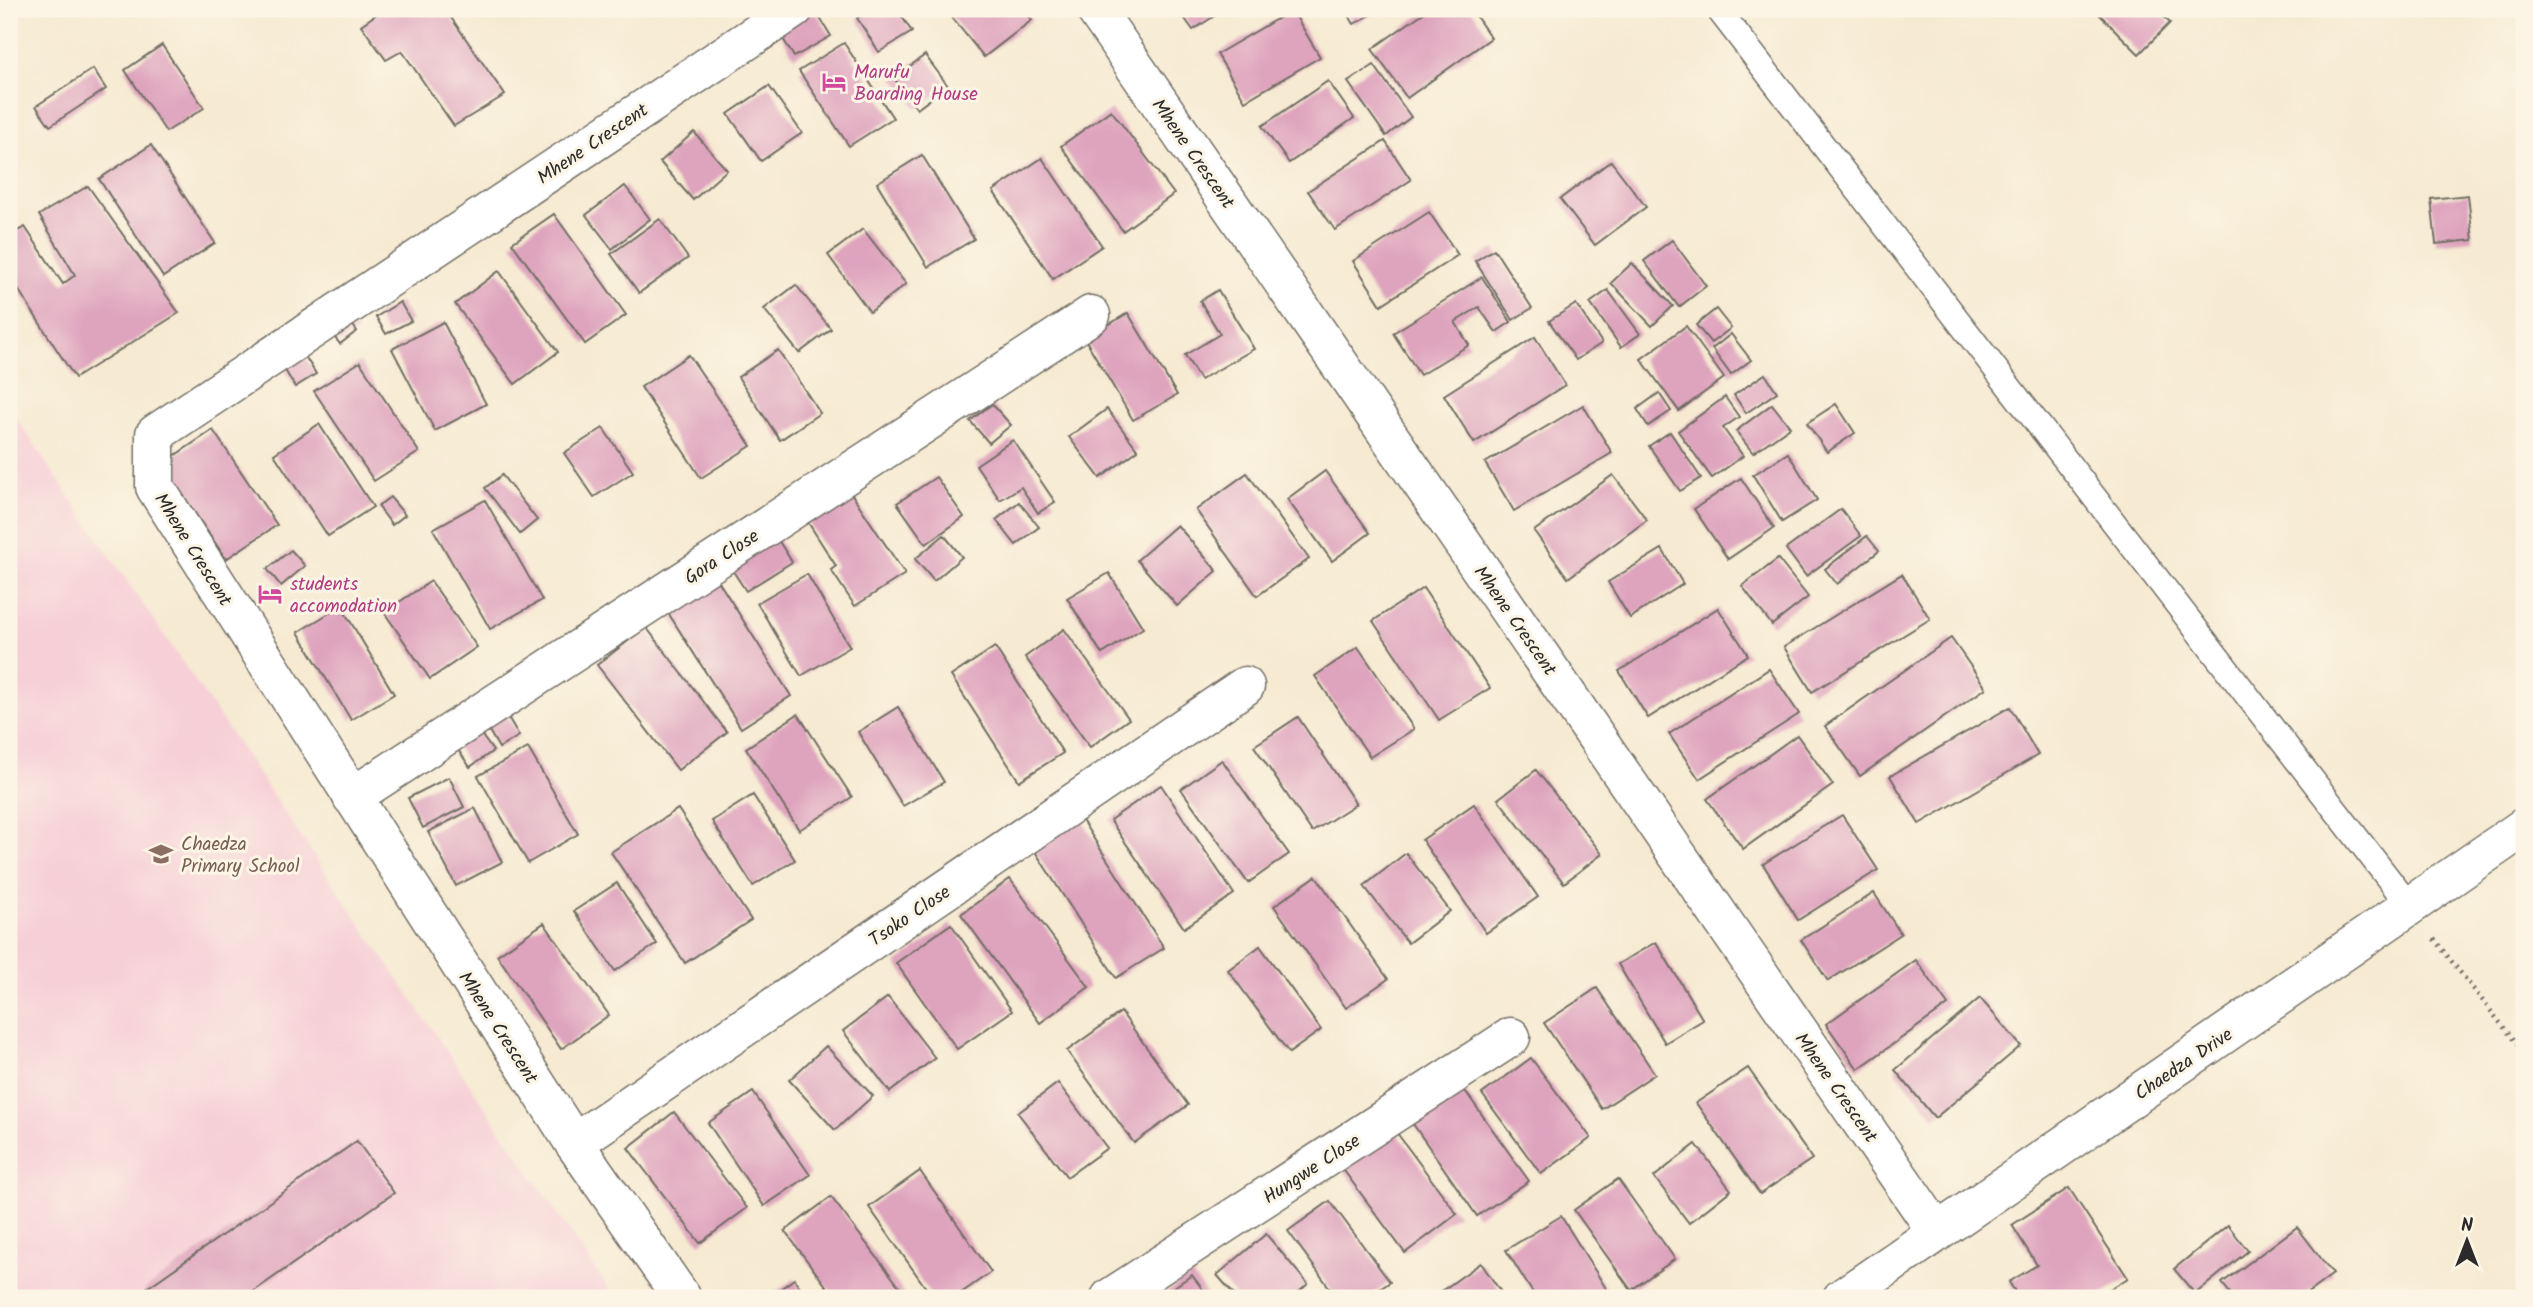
<svg xmlns="http://www.w3.org/2000/svg" width="2533" height="1307" font-family="Kalam,sans-serif">
  <rect width="100%" height="100%" fill="#fcf5e5"/>
  <filter id="ink" filterUnits="userSpaceOnUse"><feTurbulence type="fractalNoise" baseFrequency=".0143" numOctaves="2"/><feDisplacementMap in="SourceGraphic" scale="14" xChannelSelector="R" yChannelSelector="G"/><feConvolveMatrix kernelMatrix="1 2 1 2 8 2 1 2 1" color-interpolation-filters="sRGB"/></filter>
  <filter id="wash" filterUnits="userSpaceOnUse"><feTurbulence type="fractalNoise" baseFrequency=".00686" numOctaves="4" result="noise"/><feDisplacementMap in="SourceGraphic" scale="28" xChannelSelector="R" yChannelSelector="G"/><feGaussianBlur stdDeviation="1.57" result="paint"/><feColorMatrix in="noise" values="0 0 0 0 0 0 0 0 0 0 0 0 0 0 0 0 0 1.4 0 .05"/><feComposite in="paint" operator="in"/></filter>
  <g filter="url(#wash)">
    <rect width="100%" height="100%" fill="#f6ead2"/>
    <!-- built -->
    <path fill="#f6cfd7" d="M 10,409 L 615,1298 L 9,1298 Z"/>
    <g id="blocks">
      <!-- building -->
      <g fill="#dea3bd">
        <path d="M 384,9 L 445,9 L 505,95 L 454,126 L 402,51 L 386,60 L 361,25 Z"/>
        <path d="M 872,9 L 897,9 L 912,32 L 879,52 L 857,18 Z"/>
        <path d="M 948,9 L 1023,9 L 1032,20 L 984,57 L 946,10 Z"/>
        <path d="M 1178,9 L 1225,9 L 1193,30 Z"/>
        <path d="M 1345,9 L 1381,9 L 1354,24 Z"/>
        <path d="M 1429,9 L 1471,9 L 1491,38 L 1407,98 L 1372,49 Z"/>
        <path d="M 2094,9 L 2156,9 L 2170,23 L 2139,54 Z"/>
        <path d="M 815,10 L 831,36 L 794,57 L 779,32 Z"/>
        <path d="M 1292,10 L 1320,57 L 1245,101 L 1217,54 Z"/>
        <path d="M 844,43 L 893,118 L 849,146 L 799,71 Z"/>
        <path d="M 162,45 L 204,108 L 166,132 L 125,70 Z"/>
        <path d="M 925,55 L 948,86 L 917,109 L 894,78 Z"/>
        <path d="M 1374,65 L 1411,117 L 1386,136 L 1348,82 Z"/>
        <path d="M 93,69 L 106,89 L 50,126 L 36,106 Z"/>
        <path d="M 1328,81 L 1354,118 L 1289,163 L 1262,126 Z"/>
        <path d="M 769,86 L 802,133 L 761,161 L 728,114 Z"/>
        <path d="M 1111,110 L 1174,194 L 1123,231 L 1061,146 Z"/>
        <path d="M 694,132 L 727,170 L 693,200 L 660,162 Z"/>
        <path d="M 1385,141 L 1411,180 L 1335,230 L 1308,191 Z"/>
        <path d="M 151,145 L 215,243 L 163,277 L 99,179 Z"/>
        <path d="M 922,155 L 974,239 L 928,267 L 877,183 Z"/>
        <path d="M 1042,158 L 1102,246 L 1053,279 L 993,191 Z"/>
        <path d="M 1611,161 L 1646,207 L 1595,245 L 1560,199 Z"/>
        <path d="M 88,186 L 179,313 L 75,378 L 9,275 L 9,235 L 25,227 L 63,284 L 75,275 L 39,215 Z"/>
        <path d="M 625,186 L 650,219 L 612,249 L 586,215 Z"/>
        <path d="M 2468,195 L 2473,240 L 2436,244 L 2431,199 Z"/>
        <path d="M 1429,212 L 1458,255 L 1381,305 L 1353,261 Z"/>
        <path d="M 554,214 L 626,315 L 585,344 L 512,243 Z"/>
        <path d="M 660,219 L 688,258 L 639,293 L 611,254 Z"/>
        <path d="M 863,229 L 906,284 L 870,312 L 828,255 Z"/>
        <path d="M 1672,240 L 1706,286 L 1679,307 L 1644,261 Z"/>
        <path d="M 1494,249 L 1532,308 L 1513,320 L 1475,261 Z"/>
        <path d="M 1632,263 L 1673,306 L 1652,326 L 1611,283 Z"/>
        <path d="M 499,271 L 558,352 L 515,384 L 455,304 Z"/>
        <path d="M 1482,277 L 1511,322 L 1496,332 L 1479,307 L 1455,322 L 1469,345 L 1420,375 L 1393,333 Z"/>
        <path d="M 796,285 L 831,329 L 799,353 L 764,309 Z"/>
        <path d="M 1218,290 L 1254,349 L 1200,380 L 1185,355 L 1220,334 L 1200,301 Z"/>
        <path d="M 1608,290 L 1640,334 L 1621,347 L 1590,303 Z"/>
        <path d="M 400,302 L 411,321 L 386,334 L 376,317 Z"/>
        <path d="M 1576,304 L 1602,343 L 1576,360 L 1549,321 Z"/>
        <path d="M 1716,309 L 1731,328 L 1711,343 L 1696,325 Z"/>
        <path d="M 343,312 L 357,331 L 340,344 L 325,325 Z"/>
        <path d="M 1128,313 L 1177,395 L 1133,420 L 1085,339 Z"/>
        <path d="M 443,322 L 486,404 L 435,431 L 392,349 Z"/>
        <path d="M 1686,326 L 1724,378 L 1679,411 L 1641,359 Z"/>
        <path d="M 1731,334 L 1751,360 L 1731,375 L 1712,349 Z"/>
        <path d="M 1535,337 L 1565,385 L 1474,443 L 1444,395 Z"/>
        <path d="M 300,348 L 316,374 L 295,387 L 279,360 Z"/>
        <path d="M 778,350 L 820,413 L 780,440 L 738,377 Z"/>
        <path d="M 689,355 L 751,446 L 701,478 L 641,387 Z"/>
        <path d="M 360,362 L 419,452 L 374,481 L 314,391 Z"/>
        <path d="M 1765,374 L 1777,392 L 1746,413 L 1734,395 Z"/>
        <path d="M 1659,393 L 1671,411 L 1648,426 L 1637,409 Z"/>
        <path d="M 1725,397 L 1739,417 L 1723,428 L 1743,456 L 1712,478 L 1678,431 Z"/>
        <path d="M 992,404 L 1011,425 L 989,443 L 970,421 Z"/>
        <path d="M 1772,404 L 1790,427 L 1753,453 L 1736,431 Z"/>
        <path d="M 1836,404 L 1855,433 L 1827,452 L 1807,423 Z"/>
        <path d="M 1583,405 L 1612,453 L 1514,511 L 1485,463 Z"/>
        <path d="M 1107,409 L 1138,450 L 1100,478 L 1069,437 Z"/>
        <path d="M 319,424 L 373,507 L 328,536 L 274,454 Z"/>
        <path d="M 603,428 L 633,472 L 594,497 L 564,453 Z"/>
        <path d="M 213,430 L 277,525 L 226,559 L 162,464 Z"/>
        <path d="M 1670,432 L 1701,478 L 1680,491 L 1649,446 Z"/>
        <path d="M 1013,440 L 1055,502 L 1038,513 L 1021,487 L 1000,500 L 976,465 Z"/>
        <path d="M 1788,453 L 1817,500 L 1782,522 L 1753,475 Z"/>
        <path d="M 1325,471 L 1370,533 L 1332,561 L 1287,499 Z"/>
        <path d="M 1247,473 L 1309,559 L 1257,596 L 1196,510 Z"/>
        <path d="M 502,475 L 537,520 L 520,534 L 485,488 Z"/>
        <path d="M 1613,475 L 1647,520 L 1568,578 L 1534,531 Z"/>
        <path d="M 936,477 L 964,517 L 926,544 L 897,503 Z"/>
        <path d="M 1741,478 L 1774,528 L 1728,559 L 1694,509 Z"/>
        <path d="M 847,487 L 905,574 L 855,606 L 831,570 L 836,566 L 804,516 Z"/>
        <path d="M 390,497 L 405,515 L 392,525 L 378,506 Z"/>
        <path d="M 485,500 L 542,600 L 490,629 L 433,529 Z"/>
        <path d="M 1019,502 L 1039,527 L 1016,545 L 996,520 Z"/>
        <path d="M 1841,509 L 1861,536 L 1806,576 L 1786,549 Z"/>
        <path d="M 1177,525 L 1217,571 L 1177,606 L 1137,560 Z"/>
        <path d="M 775,535 L 792,562 L 746,591 L 729,565 Z"/>
        <path d="M 944,535 L 962,557 L 934,581 L 915,559 Z"/>
        <path d="M 1867,536 L 1879,551 L 1837,584 L 1825,569 Z"/>
        <path d="M 1662,549 L 1683,584 L 1630,618 L 1608,582 Z"/>
        <path d="M 291,550 L 305,566 L 281,586 L 267,569 Z"/>
        <path d="M 1778,559 L 1808,597 L 1772,625 L 1742,586 Z"/>
        <path d="M 1109,573 L 1143,628 L 1102,654 L 1067,598 Z"/>
        <path d="M 807,574 L 850,647 L 801,676 L 757,603 Z"/>
        <path d="M 1902,574 L 1930,619 L 1812,692 L 1784,647 Z"/>
        <path d="M 717,579 L 791,696 L 741,728 L 667,611 Z"/>
        <path d="M 431,581 L 477,647 L 430,679 L 384,612 Z"/>
        <path d="M 1423,588 L 1490,688 L 1439,720 L 1373,621 Z"/>
        <path d="M 341,606 L 394,694 L 351,720 L 298,632 Z"/>
        <path d="M 1718,608 L 1748,655 L 1648,718 L 1619,671 Z"/>
        <path d="M 646,627 L 727,732 L 678,770 L 597,665 Z"/>
        <path d="M 1064,629 L 1129,719 L 1090,747 L 1025,657 Z"/>
        <path d="M 1951,638 L 1986,688 L 1860,776 L 1825,726 Z"/>
        <path d="M 995,647 L 1063,753 L 1019,781 L 951,676 Z"/>
        <path d="M 1358,647 L 1414,729 L 1370,757 L 1315,676 Z"/>
        <path d="M 1769,669 L 1799,714 L 1699,779 L 1669,734 Z"/>
        <path d="M 501,705 L 519,736 L 499,748 L 481,717 Z"/>
        <path d="M 898,707 L 944,782 L 903,806 L 858,732 Z"/>
        <path d="M 2010,707 L 2038,755 L 1919,824 L 1890,776 Z"/>
        <path d="M 798,714 L 852,797 L 799,830 L 746,748 Z"/>
        <path d="M 1298,717 L 1356,804 L 1312,832 L 1254,746 Z"/>
        <path d="M 475,726 L 493,751 L 470,767 L 452,741 Z"/>
        <path d="M 1797,735 L 1833,785 L 1743,849 L 1707,799 Z"/>
        <path d="M 528,748 L 578,834 L 528,863 L 478,776 Z"/>
        <path d="M 1222,760 L 1289,854 L 1248,883 L 1181,789 Z"/>
        <path d="M 1536,770 L 1602,854 L 1564,883 L 1498,799 Z"/>
        <path d="M 449,777 L 464,807 L 423,828 L 408,798 Z"/>
        <path d="M 1161,785 L 1234,894 L 1184,928 L 1110,820 Z"/>
        <path d="M 753,795 L 795,860 L 753,886 L 712,821 Z"/>
        <path d="M 1474,804 L 1538,897 L 1486,933 L 1422,840 Z"/>
        <path d="M 475,808 L 502,862 L 456,886 L 428,832 Z"/>
        <path d="M 678,809 L 751,920 L 685,963 L 611,852 Z"/>
        <path d="M 1076,811 L 1164,948 L 1116,978 L 1029,842 Z"/>
        <path d="M 1842,815 L 1878,870 L 1798,920 L 1763,864 Z"/>
        <path d="M 1406,853 L 1450,911 L 1408,943 L 1364,886 Z"/>
        <path d="M 1316,876 L 1388,979 L 1346,1008 L 1274,906 Z"/>
        <path d="M 1010,879 L 1089,987 L 1040,1023 L 961,914 Z"/>
        <path d="M 617,883 L 657,944 L 615,971 L 574,911 Z"/>
        <path d="M 1874,893 L 1901,934 L 1828,981 L 1801,940 Z"/>
        <path d="M 544,923 L 609,1015 L 561,1049 L 497,955 Z"/>
        <path d="M 951,924 L 1012,1011 L 957,1049 L 896,963 Z"/>
        <path d="M 1656,942 L 1703,1020 L 1665,1043 L 1618,964 Z"/>
        <path d="M 1260,946 L 1321,1030 L 1289,1053 L 1228,970 Z"/>
        <path d="M 1916,960 L 1948,1005 L 1858,1069 L 1826,1024 Z"/>
        <path d="M 1597,988 L 1655,1074 L 1602,1109 L 1544,1023 Z"/>
        <path d="M 888,997 L 935,1058 L 890,1092 L 843,1031 Z"/>
        <path d="M 1980,998 L 2021,1046 L 1935,1118 L 1895,1070 Z"/>
        <path d="M 1121,1012 L 1188,1105 L 1134,1143 L 1067,1051 Z"/>
        <path d="M 826,1046 L 873,1096 L 835,1130 L 789,1080 Z"/>
        <path d="M 1531,1058 L 1591,1138 L 1541,1174 L 1482,1094 Z"/>
        <path d="M 1748,1068 L 1812,1159 L 1760,1194 L 1696,1103 Z"/>
        <path d="M 1058,1083 L 1107,1148 L 1067,1177 L 1018,1113 Z"/>
        <path d="M 1463,1088 L 1529,1181 L 1477,1216 L 1413,1124 Z"/>
        <path d="M 753,1092 L 810,1175 L 764,1206 L 708,1123 Z"/>
        <path d="M 674,1112 L 747,1208 L 700,1243 L 628,1148 Z"/>
        <path d="M 1391,1125 L 1457,1214 L 1405,1253 L 1339,1164 Z"/>
        <path d="M 357,1141 L 394,1193 L 244,1298 L 150,1298 L 144,1290 Z"/>
        <path d="M 1696,1144 L 1731,1190 L 1689,1223 L 1654,1177 Z"/>
        <path d="M 920,1171 L 991,1272 L 954,1298 L 933,1298 L 869,1207 Z"/>
        <path d="M 1618,1179 L 1675,1259 L 1631,1290 L 1574,1210 Z"/>
        <path d="M 2069,1188 L 2128,1278 L 2095,1298 L 2019,1298 L 2009,1282 L 2037,1265 L 2012,1225 Z"/>
        <path d="M 831,1197 L 908,1298 L 835,1298 L 785,1231 Z"/>
        <path d="M 1330,1201 L 1390,1282 L 1367,1298 L 1337,1298 L 1288,1231 Z"/>
        <path d="M 1561,1216 L 1612,1298 L 1536,1298 L 1506,1250 Z"/>
        <path d="M 2228,1225 L 2248,1251 L 2195,1294 L 2174,1269 Z"/>
        <path d="M 2297,1227 L 2333,1274 L 2301,1298 L 2234,1298 L 2222,1283 Z"/>
        <path d="M 1266,1234 L 1308,1284 L 1292,1298 L 1237,1298 L 1217,1275 Z"/>
        <path d="M 1481,1263 L 1505,1298 L 1434,1298 L 1433,1297 Z"/>
        <path d="M 1192,1275 L 1209,1298 L 1158,1298 Z"/>
        <path d="M 794,1279 L 808,1298 L 768,1298 Z"/>
      </g>
    </g>
  </g>
  <g filter="url(#ink)">
    <use href="#blocks" fill-opacity="0" stroke="#726e65" stroke-width="2"/>
    <g fill="none" stroke-linecap="round" stroke-linejoin="round">
      <!-- lane casing -->
      <g stroke="#726e65" stroke-width="27">
        <path id="lane" d="M 1718,9 L 2411,908"/>
      </g>
      <!-- street casing -->
      <g stroke="#726e65" stroke-width="41">
        <g id="street">
          <path d="M 1095,9 L 1937,1232"/>
          <path d="M 352,797 L 1091,315"/>
          <path d="M 574,1143 L 1245,686"/>
          <path d="M 682,1298 L 574,1143 L 155,487 L 155,434 L 794,9"/>
          <path d="M 1110,1298 L 1511,1037"/>
        </g>
      </g>
      <!-- secondary casing -->
      <g stroke="#726e65" stroke-width="41">
        <path id="secondary" d="M 1842,1298 L 2524,827"/>
      </g>
      <!-- path -->
      <path stroke="#726e65" stroke-width="4.5" stroke-dasharray="2 5" stroke-linecap="butt" d="M 2434,939 L 2524,1053"/>
      <!-- lane -->
      <use href="#lane" stroke="#fff" stroke-width="24"/>
      <!-- street -->
      <use href="#street" stroke="#fff" stroke-width="38"/>
      <!-- secondary -->
      <use href="#secondary" stroke="#fff" stroke-width="38"/>
    </g>
  </g>
  <!-- icons -->
  <defs>
    <g id="hotel-bare" transform="scale(1.89)"><path d="M-6-4.5h1.5V1H6V5H4.5V3h-9V5H-6ZM-4 0a1.8 1.8 0 1 1 3.6 0ZM.5 0V-2.5h3Q6-2.5 6 0Z" fill="#d1479c" stroke="#fcf5e5" stroke-width="2.5" paint-order="stroke"/></g>
    <g id="school-bare" transform="scale(1.89)"><path d="M0-5L7-2L0 1L-7-2ZM-4 1L0 2.5L4 1V4Q0 6-4 4Z" fill="#8d6e63" stroke="#fcf5e5" stroke-width="2.5" paint-order="stroke"/></g>
  </defs>
  <g fill-rule="evenodd">
    <use href="#hotel-bare" x="834" y="82"/>
    <use href="#hotel-bare" x="270" y="594"/>
    <use href="#school-bare" x="161" y="854"/>
  </g>
  <g text-anchor="middle" stroke-width="6" stroke-linejoin="round" paint-order="stroke">
    <!-- hotel labels -->
    <g font-size="19" fill="#b23c85" stroke="#fcf5e5" text-anchor="start">
      <text x="854" y="78">Marufu<tspan x="854" dy="22">Boarding House</tspan></text>
      <text x="290" y="590">students<tspan x="290" dy="22">accomodation</tspan></text>
    </g>
    <!-- street labels -->
    <g font-size="19" fill="#2b2b2b" stroke="#fcf5e5">
      <text transform="translate(592 143) rotate(-34)" y="7">Mhene Crescent</text>
      <text transform="translate(1194 153) rotate(55)" y="7">Mhene Crescent</text>
      <text transform="translate(194 549) rotate(58)" y="7">Mhene Crescent</text>
      <text transform="translate(721 556) rotate(-33)" y="7">Gora Close</text>
      <text transform="translate(1516 620) rotate(55)" y="7">Mhene Crescent</text>
      <text transform="translate(909 915) rotate(-34)" y="7">Tsoko Close</text>
      <text transform="translate(499 1027) rotate(57)" y="7">Mhene Crescent</text>
      <text transform="translate(2183 1063) rotate(-34)" y="7">Chaedza Drive</text>
      <text transform="translate(1837 1087) rotate(55)" y="7">Mhene Crescent</text>
      <text transform="translate(1311 1168) rotate(-33)" y="7">Hungwe Close</text>
    </g>
    <!-- education labels -->
    <g font-size="19" fill="#785e54" stroke="#fcf5e5" text-anchor="start">
      <text x="181" y="850">Chaedza<tspan x="181" dy="22">Primary School</tspan></text>
    </g>
  </g>
  <!-- margin -->
  <rect width="2533" height="1307" fill="none" stroke="#fcf5e5" stroke-width="35"/>
  <!-- north arrow -->
  <g transform="translate(2467 1241)" stroke="#fcf5e5" stroke-width="5" paint-order="stroke">
  <path d="M0-5L12 26L0 18L-12 26Z" fill="#2b2b2b"/>
  <text y="-10" font-size="19" font-weight="bold" text-anchor="middle" fill="#2b2b2b">N</text>
  </g>
</svg>
